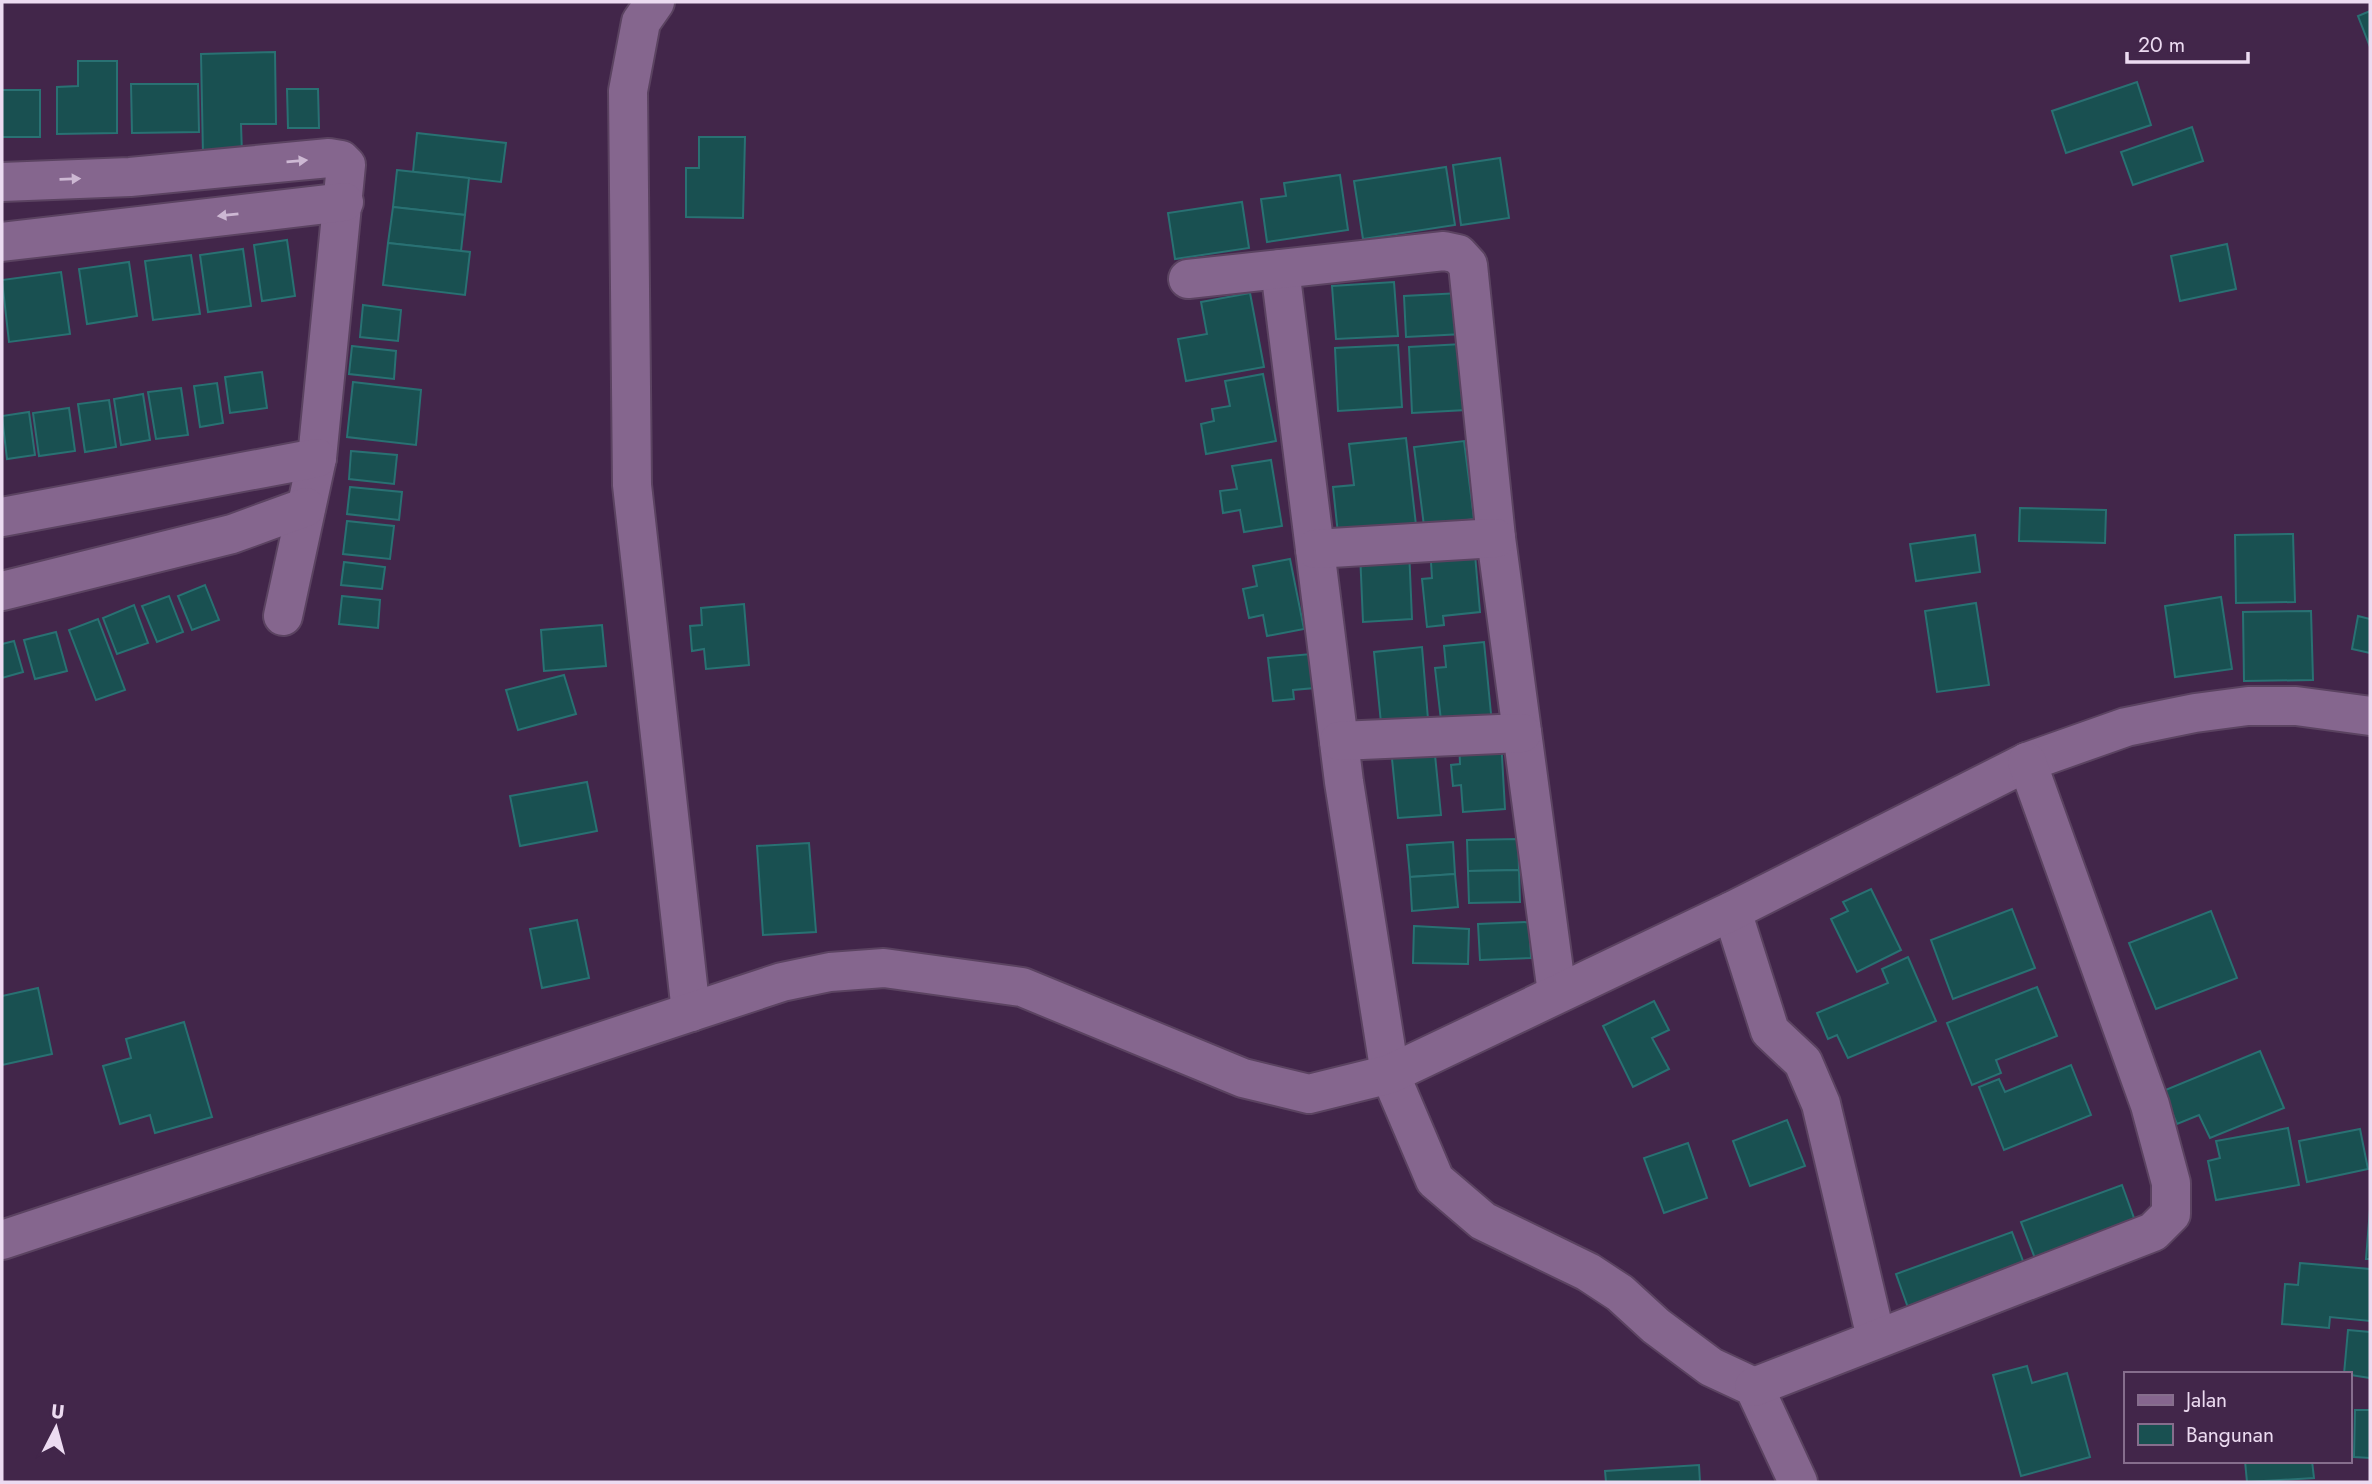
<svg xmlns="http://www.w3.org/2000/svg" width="2372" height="1484" font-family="Jost,sans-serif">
  <rect width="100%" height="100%" fill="#42264a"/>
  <!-- building -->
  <g fill="#195051" stroke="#297173" stroke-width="2">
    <path d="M 2370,11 L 2370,47 L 2358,16 Z"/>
    <path d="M 275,52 L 276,124 L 241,124 L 242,154 L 203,155 L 201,54 Z"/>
    <path d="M 78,61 L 117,61 L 117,133 L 57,134 L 57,87 L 78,86 Z"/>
    <path d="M 2137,82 L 2151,125 L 2066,153 L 2052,111 Z"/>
    <path d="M 131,84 L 198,84 L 199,132 L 132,133 Z"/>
    <path d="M 287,89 L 318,89 L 319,128 L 288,128 Z"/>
    <rect x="2" y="90" width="38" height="47"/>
    <path d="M 2192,127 L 2203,161 L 2133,185 L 2121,152 Z"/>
    <path d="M 417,133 L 506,143 L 501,182 L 413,172 Z"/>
    <path d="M 699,137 L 745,137 L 743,218 L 686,217 L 686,168 L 699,168 Z"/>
    <path d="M 1500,158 L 1509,218 L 1461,225 L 1453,165 Z"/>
    <path d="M 1446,167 L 1455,225 L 1363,239 L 1354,181 Z"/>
    <path d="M 397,170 L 469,178 L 465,215 L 393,207 Z"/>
    <path d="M 1340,175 L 1348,230 L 1267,242 L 1261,199 L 1286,196 L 1284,183 Z"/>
    <path d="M 1242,202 L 1249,248 L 1175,259 L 1168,213 Z"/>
    <path d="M 393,207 L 465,215 L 461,251 L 388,243 Z"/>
    <path d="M 287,240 L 295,296 L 262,301 L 254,245 Z"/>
    <path d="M 388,243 L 470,252 L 465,295 L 383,285 Z"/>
    <path d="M 2227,244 L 2236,289 L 2180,301 L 2171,256 Z"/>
    <path d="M 243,249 L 251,306 L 208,312 L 200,255 Z"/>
    <path d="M 191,255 L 200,314 L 153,320 L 145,261 Z"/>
    <path d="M 129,262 L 137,316 L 87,324 L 79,269 Z"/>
    <path d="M 61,272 L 70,334 L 9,342 L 2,280 Z"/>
    <path d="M 1394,282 L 1398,336 L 1336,339 L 1332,286 Z"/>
    <path d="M 1250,293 L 1264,367 L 1186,381 L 1178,339 L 1207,334 L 1201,302 Z"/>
    <path d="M 1460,293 L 1463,334 L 1406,337 L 1404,296 Z"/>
    <path d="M 363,305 L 401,310 L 398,341 L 360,337 Z"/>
    <path d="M 1462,344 L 1466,410 L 1412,413 L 1409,347 Z"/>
    <path d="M 1398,345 L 1402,407 L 1338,411 L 1335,348 Z"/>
    <path d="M 352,346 L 396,351 L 394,379 L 349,374 Z"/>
    <path d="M 262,372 L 267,408 L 230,413 L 225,377 Z"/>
    <path d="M 1263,374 L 1276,441 L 1206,454 L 1201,424 L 1214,421 L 1212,409 L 1230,406 L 1225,381 Z"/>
    <path d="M 353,382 L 421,390 L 416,445 L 347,437 Z"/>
    <path d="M 217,383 L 223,423 L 200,427 L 194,386 Z"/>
    <path d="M 181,388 L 188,435 L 156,439 L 148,392 Z"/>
    <path d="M 143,394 L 150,440 L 121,445 L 114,399 Z"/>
    <path d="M 109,400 L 116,447 L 85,452 L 78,404 Z"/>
    <path d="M 69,408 L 75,451 L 39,456 L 33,413 Z"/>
    <path d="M 29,412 L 35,455 L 7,459 L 2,416 Z"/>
    <path d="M 1406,438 L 1416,525 L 1338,534 L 1333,487 L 1354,485 L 1349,444 Z"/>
    <path d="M 1464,441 L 1474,519 L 1424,526 L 1414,447 Z"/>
    <path d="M 351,451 L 397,455 L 394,484 L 349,479 Z"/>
    <path d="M 1271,460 L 1282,526 L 1244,532 L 1240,510 L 1223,513 L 1220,491 L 1237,489 L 1232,466 Z"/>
    <path d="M 350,487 L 402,492 L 399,520 L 347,514 Z"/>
    <path d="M 2020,508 L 2106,510 L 2105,543 L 2019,541 Z"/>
    <path d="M 347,521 L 394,526 L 390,559 L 343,554 Z"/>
    <path d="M 2293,534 L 2295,602 L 2236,603 L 2235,535 Z"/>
    <path d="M 1975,535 L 1980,572 L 1916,581 L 1910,544 Z"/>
    <path d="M 1474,543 L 1480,612 L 1443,616 L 1444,625 L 1427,627 L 1422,579 L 1432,578 L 1430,547 Z"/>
    <path d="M 1409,549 L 1412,619 L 1363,622 L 1360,552 Z"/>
    <path d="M 1290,559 L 1304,629 L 1267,636 L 1263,615 L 1249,618 L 1243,589 L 1257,586 L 1253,566 Z"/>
    <path d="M 344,562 L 385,567 L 382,589 L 341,585 Z"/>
    <path d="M 205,585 L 219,620 L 192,630 L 178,596 Z"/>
    <path d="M 169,596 L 183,632 L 157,642 L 142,606 Z"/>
    <path d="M 342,596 L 380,600 L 378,628 L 339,624 Z"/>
    <path d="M 2221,597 L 2232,669 L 2175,677 L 2165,606 Z"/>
    <path d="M 1976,603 L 1989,685 L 1937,692 L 1925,611 Z"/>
    <path d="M 744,604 L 749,665 L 706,669 L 704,649 L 692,651 L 690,626 L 702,625 L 701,608 Z"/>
    <path d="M 134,605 L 148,643 L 117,654 L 103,618 Z"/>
    <path d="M 2311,611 L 2313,680 L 2244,681 L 2243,612 Z"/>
    <path d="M 2358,616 L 2370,619 L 2370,653 L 2352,649 Z"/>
    <path d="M 98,619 L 125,690 L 96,700 L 69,630 Z"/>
    <path d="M 602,625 L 606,666 L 544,671 L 541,630 Z"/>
    <path d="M 56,632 L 67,671 L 35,679 L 24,640 Z"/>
    <path d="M 14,641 L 23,672 L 2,678 L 2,644 Z"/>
    <path d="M 1484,642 L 1492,724 L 1442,729 L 1435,668 L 1446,667 L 1444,646 Z"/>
    <path d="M 1422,647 L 1428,719 L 1381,723 L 1374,652 Z"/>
    <path d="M 1311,654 L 1315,688 L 1293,690 L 1294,699 L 1273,701 L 1268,658 Z"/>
    <path d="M 564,675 L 576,714 L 518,730 L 506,690 Z"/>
    <path d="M 1501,739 L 1505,809 L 1463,812 L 1461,785 L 1453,786 L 1451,765 L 1460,764 L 1459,741 Z"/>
    <path d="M 1434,745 L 1441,815 L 1398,818 L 1391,749 Z"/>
    <path d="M 587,782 L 597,831 L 520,846 L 510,796 Z"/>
    <path d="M 1518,839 L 1519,870 L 1468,871 L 1467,840 Z"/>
    <path d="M 1453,842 L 1455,874 L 1410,877 L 1407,845 Z"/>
    <path d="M 809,843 L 816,932 L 763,935 L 757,846 Z"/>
    <path d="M 1519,870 L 1520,902 L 1469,903 L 1468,871 Z"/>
    <path d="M 1455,874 L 1458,907 L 1412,911 L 1410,877 Z"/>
    <path d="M 1871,889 L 1901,950 L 1857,972 L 1831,919 L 1848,911 L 1843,902 Z"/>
    <path d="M 2012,909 L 2035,968 L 1953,999 L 1931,940 Z"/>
    <path d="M 2211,911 L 2237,978 L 2156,1009 L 2129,943 Z"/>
    <path d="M 577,920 L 589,978 L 542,988 L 530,929 Z"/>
    <path d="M 1529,922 L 1531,958 L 1480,960 L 1478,924 Z"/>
    <path d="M 1414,926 L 1469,929 L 1468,964 L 1413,963 Z"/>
    <path d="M 1908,957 L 1936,1021 L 1848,1058 L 1837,1035 L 1828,1039 L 1817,1013 L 1888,983 L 1882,969 Z"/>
    <path d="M 2037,987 L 2057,1036 L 1996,1060 L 2001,1073 L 1972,1085 L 1947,1023 Z"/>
    <path d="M 38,988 L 52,1054 L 2,1065 L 2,996 Z"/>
    <path d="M 1654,1001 L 1669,1030 L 1652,1038 L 1669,1069 L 1633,1087 L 1603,1026 Z"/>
    <path d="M 184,1022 L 212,1117 L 155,1133 L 150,1115 L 120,1124 L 103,1066 L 131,1058 L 126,1039 Z"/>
    <path d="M 2260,1051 L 2284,1108 L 2210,1138 L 2199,1115 L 2177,1124 L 2163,1091 Z"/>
    <path d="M 2071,1065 L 2091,1115 L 2004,1150 L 1979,1087 L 1999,1079 L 2005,1092 Z"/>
    <path d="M 1787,1120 L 1805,1166 L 1750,1186 L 1733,1141 Z"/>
    <path d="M 2288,1128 L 2299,1185 L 2216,1200 L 2208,1161 L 2220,1158 L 2216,1141 Z"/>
    <path d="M 2360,1129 L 2368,1169 L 2307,1182 L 2299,1141 Z"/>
    <path d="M 1688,1143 L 1707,1198 L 1664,1213 L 1644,1158 Z"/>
    <path d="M 2122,1185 L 2138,1229 L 2038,1266 L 2021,1222 Z"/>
    <path d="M 2370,1209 L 2370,1259 L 2366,1259 Z"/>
    <path d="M 2012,1232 L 2028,1274 L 1911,1316 L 1896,1274 Z"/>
    <path d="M 2300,1263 L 2370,1269 L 2370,1321 L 2330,1317 L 2329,1328 L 2282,1324 L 2285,1284 L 2298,1285 Z"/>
    <path d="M 2348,1330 L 2370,1332 L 2370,1378 L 2344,1374 Z"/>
    <path d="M 2027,1366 L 2032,1383 L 2067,1373 L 2090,1457 L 2021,1476 L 1993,1375 Z"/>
    <path d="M 2355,1410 L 2370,1410 L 2370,1458 L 2354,1457 Z"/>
    <path d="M 2245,1461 L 2312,1461 L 2314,1478 L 2247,1482 Z"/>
    <path d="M 1699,1465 L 1700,1482 L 1606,1482 L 1605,1471 Z"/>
  </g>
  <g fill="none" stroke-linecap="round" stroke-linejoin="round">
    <!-- minor casing -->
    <g stroke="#5b4361" stroke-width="42">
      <g id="minor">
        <path d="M 655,2 L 641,22 L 628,91 L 632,485 L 691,1012"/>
        <path d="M 2,182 L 130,177 L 329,158 L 341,160 L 346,165 L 317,458 L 283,616"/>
        <path d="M 2,242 L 344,202"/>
        <path d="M 1280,269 L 1344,782 L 1390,1074 L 1435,1180 L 1483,1221 L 1588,1272 L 1620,1293 L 1656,1326 L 1711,1367 L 1754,1387 L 1798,1482"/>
        <path d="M 1188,279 L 1444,251 L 1458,254 L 1468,265 L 1496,538 L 1557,993"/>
        <path d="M 2,517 L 317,458"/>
        <path d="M 1315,549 L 1496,538"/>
        <path d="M 2,591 L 232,534 L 306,507"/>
        <path d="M 1339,741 L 1522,733"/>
        <path d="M 1732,911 L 1770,1031 L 1803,1062 L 1821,1104 L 1876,1338"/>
        <path d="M 2,1240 L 691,1012 L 782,982 L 830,972 L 884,968 L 1022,987 L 1243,1078 L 1309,1094 L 1390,1074 L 1732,911 L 2027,762 L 2126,727 L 2195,713 L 2248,706 L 2296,706 L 2370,716"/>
        <path d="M 1754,1387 L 2153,1232 L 2171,1214 L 2171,1183 L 2150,1105 L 2027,762"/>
      </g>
    </g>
    <!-- minor -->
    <use href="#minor" stroke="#85668e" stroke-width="38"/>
  </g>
  <!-- one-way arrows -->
  <defs><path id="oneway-solid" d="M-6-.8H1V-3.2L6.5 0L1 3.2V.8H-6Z" transform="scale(1.75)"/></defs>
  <g fill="#cdb8d3">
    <use href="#oneway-solid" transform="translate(297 161) rotate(-5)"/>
    <use href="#oneway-solid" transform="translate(70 179) rotate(-2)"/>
    <use href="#oneway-solid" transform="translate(228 215) rotate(174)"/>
  </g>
  <!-- border -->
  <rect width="2372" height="1484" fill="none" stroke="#ecdbf1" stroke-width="7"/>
  <!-- legend -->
  <rect x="2124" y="1372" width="228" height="91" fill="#42264a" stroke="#866e8d" stroke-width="2"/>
  <rect x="2138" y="1395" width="35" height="10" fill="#85668e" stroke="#866e8d" stroke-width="2"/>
  <text x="2186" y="1407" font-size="21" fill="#ecdbf1">Jalan</text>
  <rect x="2138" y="1424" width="35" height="21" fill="#195051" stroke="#866e8d" stroke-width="2"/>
  <text x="2186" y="1442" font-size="21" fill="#ecdbf1">Bangunan</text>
  <!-- north arrow -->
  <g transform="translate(56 1428) rotate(6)" stroke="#42264a" stroke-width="5" paint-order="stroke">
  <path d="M0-5L12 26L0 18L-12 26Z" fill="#ecdbf1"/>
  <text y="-10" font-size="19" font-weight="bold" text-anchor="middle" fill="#ecdbf1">U</text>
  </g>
  <!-- scale -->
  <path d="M2127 52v10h121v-10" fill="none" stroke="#ecdbf1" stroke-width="3.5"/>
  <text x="2138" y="52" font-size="21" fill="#ecdbf1" stroke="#42264a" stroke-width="5" paint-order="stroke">20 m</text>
</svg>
